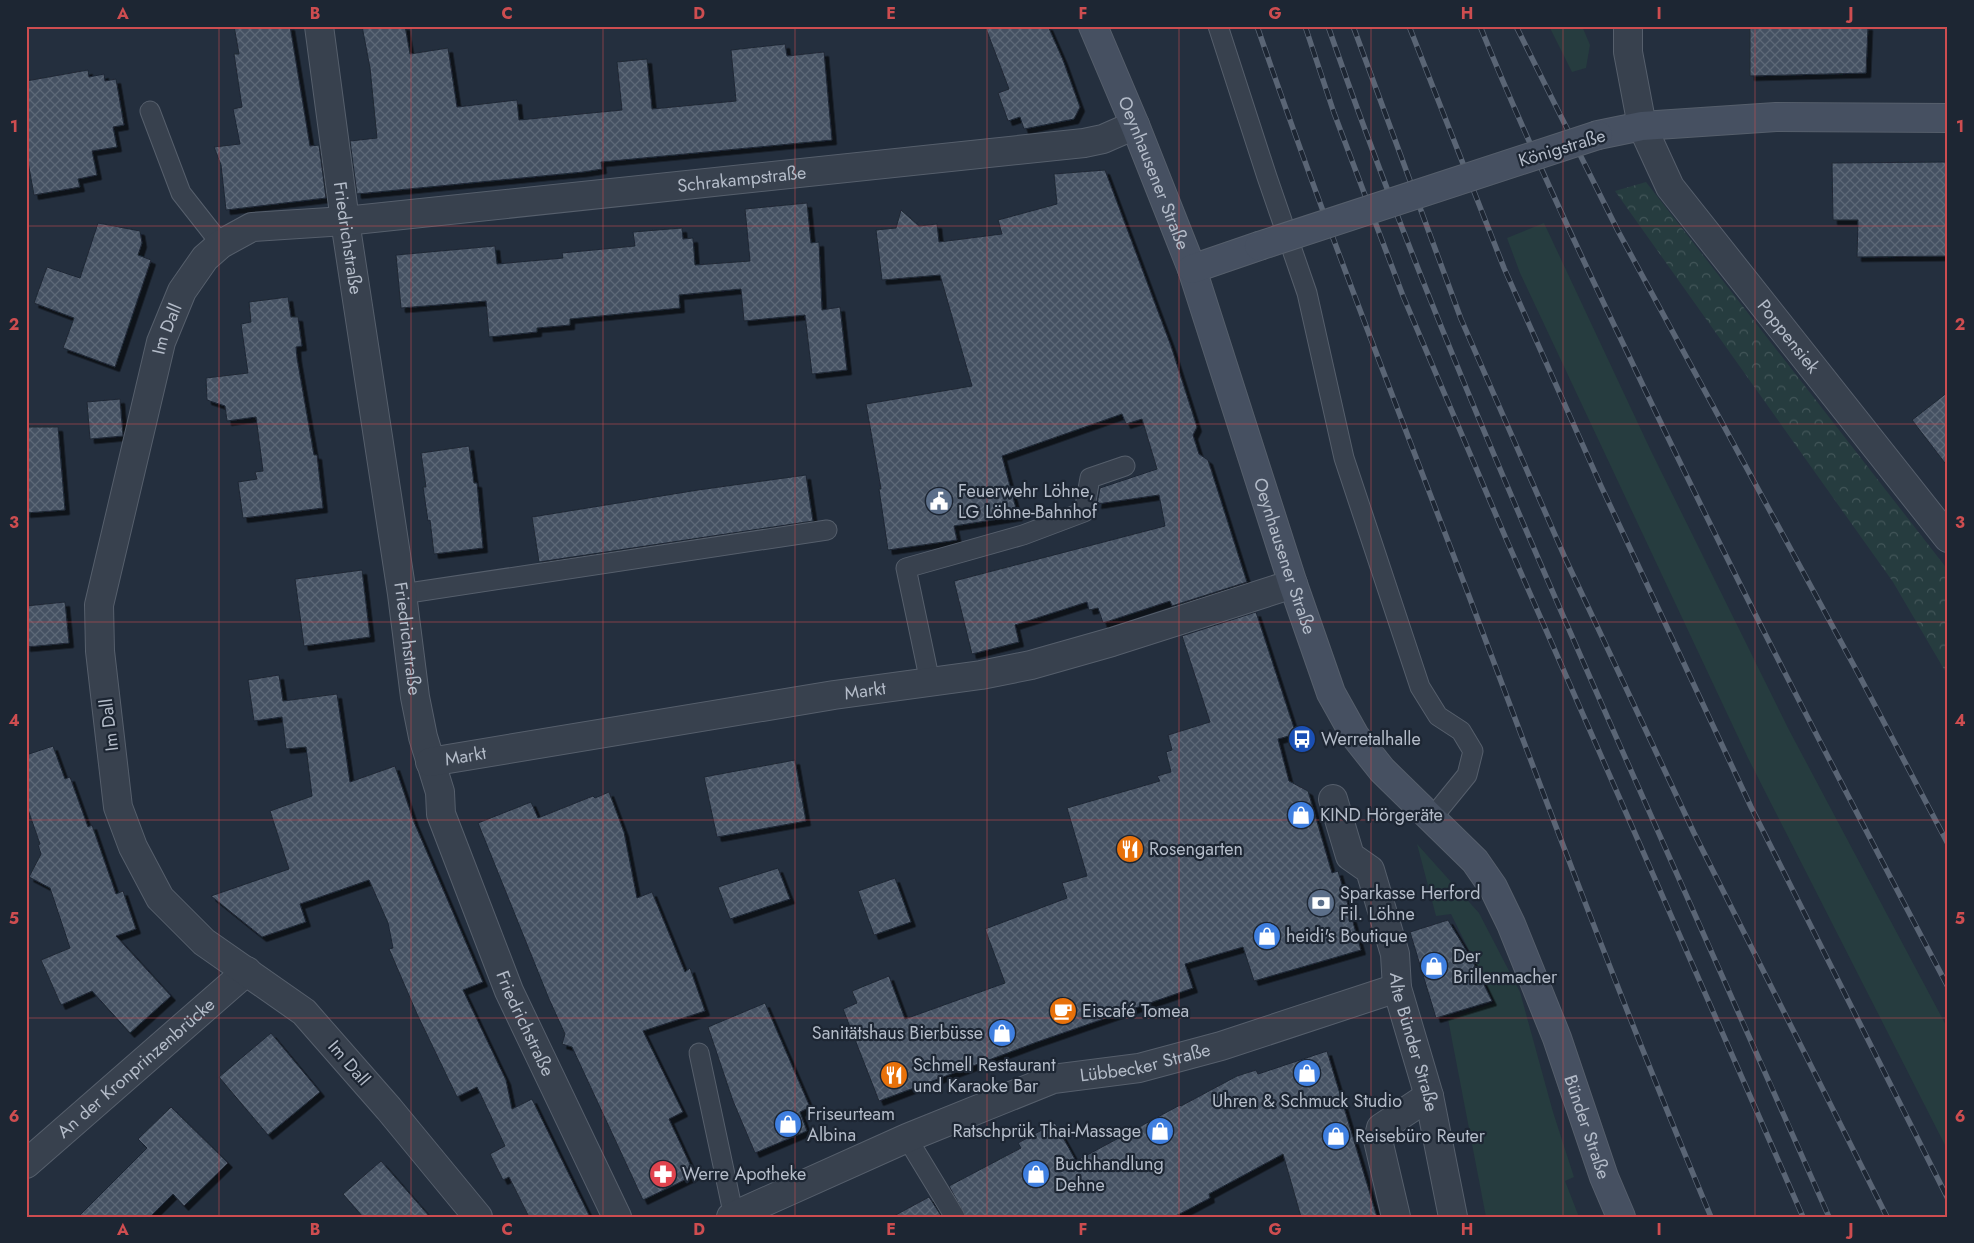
<svg xmlns="http://www.w3.org/2000/svg" width="1974" height="1243" font-family="Jost,sans-serif">
  <defs>
    <pattern id="forest-crowns" width="20" height="18" patternUnits="userSpaceOnUse" patternTransform="scale(1.25)"><rect width="20" height="18" fill="#263c3f"/><path d="M2 6a3 3 0 1 1 6 0M12 15a3 3 0 1 1 6 0" fill="none" stroke="#435659"/></pattern>
    <pattern id="building-cross-hatch" width="8" height="8" patternUnits="userSpaceOnUse" patternTransform="scale(1.25)"><rect width="8" height="8" fill="#455162"/><path d="M0 0l8 8M0 8l8-8" fill="none" stroke="#5d6877"/></pattern>
    <filter id="shadow"><feDropShadow dx="4.5" dy="4.5" stdDeviation="0" flood-color="#0009"/></filter>
  </defs>
  <rect width="100%" height="100%" fill="#242f3e"/>
  <!-- green -->
  <g fill="#263c3f">
    <path d="M 1549,26 L 1582,26 L 1590,45 L 1586,68 L 1572,72 Z"/>
    <path d="M 1544,223 L 1651,451 L 1788,728 L 1948,1029 L 1948,1151 L 1748,758 L 1520,273 L 1507,238 Z"/>
    <path d="M 1417,844 L 1479,913 L 1520,992 L 1553,1112 L 1574,1177 L 1565,1181 L 1579,1217 L 1486,1217 L 1448,1019 L 1495,1003 L 1451,914 L 1436,916 Z"/>
  </g>
  <!-- forest -->
  <path fill="url(#forest-crowns)" d="M 1646,182 L 1948,570 L 1948,676 L 1893,582 L 1615,191 Z"/>
  <!-- building -->
  <g fill="url(#building-cross-hatch)" stroke="#1f2835" filter="url(#shadow)">
    <path d="M 234,26 L 290,26 L 310,146 L 319,145 L 326,198 L 226,210 L 221,165 L 214,147 L 240,144 L 233,109 L 242,107 L 234,54 L 239,54 Z"/>
    <path d="M 362,26 L 405,26 L 410,54 L 448,48 L 457,107 L 517,100 L 519,120 L 622,110 L 617,62 L 647,59 L 652,109 L 736,101 L 731,50 L 785,44 L 787,56 L 824,52 L 832,140 L 601,162 L 602,169 L 583,172 L 357,194 L 350,141 L 377,138 L 370,68 Z"/>
    <path d="M 985,26 L 1048,26 L 1063,60 L 1080,107 L 1074,119 L 1024,129 L 1020,117 L 1008,121 L 998,93 L 1009,89 Z"/>
    <path d="M 1750,26 L 1868,26 L 1866,73 L 1750,76 Z"/>
    <path d="M 88,70 L 89,77 L 104,74 L 105,81 L 116,79 L 124,125 L 113,127 L 117,147 L 92,151 L 97,175 L 78,179 L 80,187 L 34,195 L 26,151 L 26,81 Z"/>
    <path d="M 1948,162 L 1948,256 L 1857,257 L 1858,220 L 1833,220 L 1832,163 Z"/>
    <path d="M 1105,170 L 1171,346 L 1197,427 L 1193,435 L 1199,454 L 1208,460 L 1247,582 L 1172,606 L 1170,601 L 1103,623 L 1098,608 L 1089,610 L 1087,602 L 1015,625 L 1019,642 L 972,654 L 954,581 L 1165,526 L 1159,495 L 1097,504 L 1100,488 L 1157,469 L 1142,419 L 1126,424 L 1122,414 L 1002,456 L 1018,516 L 954,526 L 957,540 L 888,550 L 879,489 L 881,489 L 866,404 L 972,386 L 940,275 L 882,280 L 876,230 L 896,228 L 901,210 L 919,226 L 937,224 L 939,242 L 1002,234 L 998,220 L 1057,204 L 1054,174 Z"/>
    <path d="M 807,203 L 811,243 L 819,242 L 822,310 L 840,307 L 847,370 L 812,374 L 805,315 L 744,321 L 741,289 L 679,295 L 680,308 L 570,319 L 570,325 L 537,328 L 537,332 L 489,337 L 486,301 L 401,308 L 396,255 L 495,246 L 497,264 L 563,258 L 562,253 L 635,246 L 633,232 L 682,228 L 683,239 L 693,238 L 695,265 L 750,261 L 745,209 Z"/>
    <path d="M 98,223 L 140,231 L 142,243 L 138,255 L 151,260 L 115,367 L 63,348 L 74,318 L 34,303 L 47,267 L 80,278 Z"/>
    <path d="M 288,297 L 291,317 L 298,317 L 302,346 L 296,347 L 297,358 L 314,455 L 317,455 L 323,508 L 243,518 L 238,482 L 257,479 L 255,472 L 263,471 L 256,417 L 227,421 L 225,406 L 207,400 L 206,378 L 248,373 L 241,324 L 251,322 L 249,302 Z"/>
    <path d="M 1948,392 L 1948,467 L 1912,420 Z"/>
    <path d="M 120,399 L 123,436 L 90,439 L 87,402 Z"/>
    <path d="M 26,427 L 58,427 L 65,510 L 26,513 Z"/>
    <path d="M 469,446 L 474,483 L 477,483 L 483,548 L 434,554 L 430,520 L 428,521 L 423,487 L 426,487 L 421,453 Z"/>
    <path d="M 806,475 L 813,521 L 539,562 L 532,517 L 698,490 Z"/>
    <path d="M 362,570 L 370,637 L 304,646 L 295,579 Z"/>
    <path d="M 65,602 L 69,643 L 26,647 L 26,606 Z"/>
    <path d="M 1256,612 L 1296,734 L 1278,739 L 1289,781 L 1308,791 L 1332,873 L 1338,871 L 1361,950 L 1254,981 L 1243,947 L 1185,964 L 1193,988 L 1037,1042 L 879,1101 L 843,1009 L 857,1003 L 852,991 L 889,976 L 905,1019 L 1005,983 L 985,929 L 1067,898 L 1062,883 L 1087,876 L 1067,808 L 1160,781 L 1157,776 L 1171,772 L 1166,752 L 1172,750 L 1168,735 L 1210,722 L 1182,636 Z"/>
    <path d="M 279,675 L 283,701 L 337,694 L 350,782 L 395,766 L 414,822 L 483,982 L 463,990 L 506,1080 L 512,1109 L 532,1099 L 590,1217 L 529,1217 L 509,1177 L 503,1180 L 490,1154 L 505,1146 L 477,1087 L 457,1097 L 417,1014 L 389,949 L 393,948 L 388,923 L 369,880 L 300,904 L 306,922 L 262,937 L 211,896 L 289,869 L 270,811 L 312,796 L 306,747 L 286,749 L 282,717 L 254,721 L 248,680 Z"/>
    <path d="M 53,746 L 65,779 L 70,777 L 88,827 L 92,825 L 116,894 L 123,891 L 136,929 L 116,936 L 171,996 L 130,1033 L 92,991 L 61,1005 L 41,960 L 70,948 L 50,888 L 29,877 L 41,854 L 38,845 L 40,844 L 26,804 L 26,755 Z"/>
    <path d="M 795,760 L 806,821 L 717,837 L 704,777 Z"/>
    <path d="M 609,792 L 624,832 L 637,898 L 652,892 L 685,972 L 690,968 L 705,1011 L 643,1031 L 683,1112 L 669,1119 L 695,1175 L 643,1200 L 572,1047 L 562,1044 L 565,1034 L 549,999 L 478,823 L 531,802 L 538,818 L 593,796 L 595,798 Z"/>
    <path d="M 778,868 L 790,899 L 730,919 L 718,887 Z"/>
    <path d="M 895,878 L 911,922 L 874,935 L 858,891 Z"/>
    <path d="M 1448,920 L 1472,960 L 1492,1001 L 1436,1018 L 1410,932 Z"/>
    <path d="M 765,1003 L 810,1107 L 800,1112 L 807,1131 L 755,1153 L 733,1101 L 708,1027 Z"/>
    <path d="M 271,1033 L 320,1092 L 268,1135 L 219,1077 Z"/>
    <path d="M 1327,1051 L 1377,1217 L 1301,1217 L 1283,1154 L 1209,1194 L 1210,1198 L 1174,1217 L 966,1217 L 949,1186 L 1021,1148 L 1018,1143 L 1055,1123 L 1076,1161 L 1180,1105 L 1181,1106 L 1237,1076 L 1256,1070 L 1258,1074 Z"/>
    <path d="M 171,1107 L 228,1163 L 184,1206 L 173,1194 L 150,1217 L 78,1217 L 147,1148 L 138,1139 Z"/>
    <path d="M 381,1161 L 430,1217 L 363,1217 L 343,1194 Z"/>
    <path d="M 929,1197 L 942,1217 L 892,1217 Z"/>
  </g>
  <g fill="none" stroke-linecap="round" stroke-linejoin="round">
    <!-- lane casing -->
    <g stroke="#565f6c" stroke-width="21">
      <g id="lane">
        <path d="M 1218,26 L 1267,177 L 1307,293 L 1344,458 L 1420,687 L 1438,716 L 1461,731 L 1473,751 L 1467,775 L 1432,818"/>
        <path d="M 150,111 L 181,193 L 221,244"/>
        <path d="M 402,594 L 827,530"/>
        <path d="M 930,682 L 906,568 L 1023,535 L 1084,512 L 1090,478 L 1125,466"/>
        <path d="M 699,1053 L 734,1217"/>
        <path d="M 907,1138 L 955,1217"/>
      </g>
    </g>
    <!-- street casing -->
    <g stroke="#565f6c" stroke-width="30">
      <g id="street">
        <path id="s1" d="M 319,26 L 345,221 L 402,594 L 415,697 L 423,737 L 440,792 L 441,814 L 509,991 L 617,1217"/>
        <path id="s2" d="M 1628,26 L 1628,52 L 1642,126 L 1670,187 L 1948,538"/>
        <path id="s3" d="M 430,762 L 834,695 L 981,675 L 1031,665 L 1112,642 L 1293,584"/>
        <path id="s4" d="M 1333,799 L 1350,856 L 1370,870 L 1395,954 L 1397,988 L 1429,1096 L 1453,1217"/>
        <path id="s5" d="M 26,1164 L 247,971"/>
        <path id="s6" d="M 478,1217 L 389,1109 L 304,1012 L 204,942 L 160,898 L 133,847 L 118,807 L 100,651 L 99,605 L 161,342 L 182,291 L 205,258 L 221,244 L 252,227 L 345,221 L 1084,143 L 1103,139 L 1135,125"/>
        <path id="s7" d="M 731,1217 L 907,1138 L 1053,1079 L 1139,1068 L 1221,1046 L 1397,988"/>
        <path d="M 1396,1217 L 1378,1140 L 1381,1128 L 1429,1096"/>
      </g>
    </g>
    <!-- secondary casing -->
    <g stroke="#565f6c" stroke-width="30">
      <g id="secondary">
        <path id="s8" d="M 1093,26 L 1135,125 L 1192,269 L 1293,584 L 1331,693 L 1355,736 L 1382,770 L 1475,861 L 1493,887 L 1511,924 L 1557,1038 L 1604,1177 L 1621,1217"/>
        <path d="M 1598,135 L 1642,126 L 1776,117 L 1948,118"/>
        <path d="M 1192,269 L 1259,246"/>
      </g>
    </g>
    <!-- lane -->
    <use href="#lane" stroke="#38414e" stroke-width="19"/>
    <!-- street -->
    <use href="#street" stroke="#38414e" stroke-width="28"/>
    <!-- secondary -->
    <use href="#secondary" stroke="#465061" stroke-width="28"/>
    <!-- rail casing -->
    <g stroke="#5a6575" stroke-width="5.5">
      <g id="rail">
        <path d="M 1257,26 C 1323,218 1397,407 1469,596 C 1547,804 1625,1012 1711,1217"/>
        <path d="M 1305,26 L 1334,113 L 1403,296 L 1507,541 L 1803,1217"/>
        <path d="M 1328,26 C 1413,272 1516,510 1621,748 C 1690,904 1760,1060 1829,1217"/>
        <path d="M 1353,26 L 1461,319 L 1566,560 L 1694,833 L 1887,1217"/>
        <path d="M 1409,26 L 1504,268 L 1601,486 L 1751,807 L 1948,1199"/>
        <path d="M 1480,26 C 1525,137 1576,246 1628,354 C 1729,568 1838,778 1948,987"/>
        <path d="M 1516,26 L 1618,231 L 1859,675 L 1948,844"/>
      </g>
    </g>
    <!-- rail -->
    <use href="#rail" stroke="#1d2633" stroke-width="4" stroke-dasharray="11" stroke-linecap="butt"/>
    <!-- secondary-bridge casing -->
    <g stroke="#565f6c" stroke-width="30" stroke-linecap="butt">
      <path id="secondary-bridge" d="M 1259,246 L 1598,135"/>
    </g>
    <!-- secondary-bridge -->
    <use href="#secondary-bridge" stroke="#465061" stroke-width="28"/>
  </g>
  <!-- grid -->
  <path fill="none" stroke="#ce4d50" stroke-width="1" stroke-opacity="0.55" d="M 219,26 L 219,1217M 411,26 L 411,1217M 603,26 L 603,1217M 795,26 L 795,1217M 987,26 L 987,1217M 1179,26 L 1179,1217M 1371,26 L 1371,1217M 1563,26 L 1563,1217M 1755,26 L 1755,1217M 26,226 L 1948,226M 26,424 L 1948,424M 26,622 L 1948,622M 26,820 L 1948,820M 26,1018 L 1948,1018"/>
  <!-- icons -->
  <defs>
    <g id="civic-disc" transform="scale(1.4375)"><circle r="9.5" fill="#5c6f8a" stroke="#1d2633"/><path d="M-.6-6.5H3V-4.5H.6V-3L4-1V1h2V6H-6V1h2V-1L-.6-3ZM-1.2 2.5V6h2.4V2.5Z" fill="#fff"/></g>
    <g id="bus-disc" transform="scale(1.4375)"><circle r="9.5" fill="#1a4fb4" stroke="#1d2633"/><path d="M-5-6H5V4H4V6H2V4H-2V6H-4V4H-5ZM-3.5-4V0h7V-4ZM-3.5 1.2v1.5H-2V1.2ZM2 1.2v1.5H3.5V1.2Z" fill="#fff"/></g>
    <g id="shop-disc" transform="scale(1.4375)"><circle r="9.5" fill="#3f7fe0" stroke="#1d2633"/><path d="M-5-2.5h2.3a2.7 3.5 0 0 1 5.4 0H5L5.5 6h-11ZM-1.5-2.5h3a1.5 2.3 0 0 0-3 0Z" fill="#fff"/></g>
    <g id="restaurant-disc" transform="scale(1.4375)"><circle r="9.5" fill="#e8710a" stroke="#1d2633"/><path d="M-5-6h1v4h1v-4h1v4h1v-4h1v5L-1.5 .5V6h-2V.5L-5-1ZM5-6V6H3V1.5H1.5Q1.5-4 5-6Z" fill="#fff"/></g>
    <g id="bank-disc" transform="scale(1.4375)"><circle r="9.5" fill="#5c6f8a" stroke="#1d2633"/><path d="M-6-4H6V4H-6ZM0-2.3a2.3 2.3 0 1 0 0 4.6a2.3 2.3 0 1 0 0-4.6Z" fill="#fff"/></g>
    <g id="cafe-disc" transform="scale(1.4375)"><circle r="9.5" fill="#e8710a" stroke="#1d2633"/><path d="M-5.5-4.5H6V0H3Q3 3.5 0 3.5H-2.5Q-5.5 3.5-5.5 0ZM3-3.2v2h1.7v-2ZM-6 4.5H4V6H-6Z" fill="#fff"/></g>
    <g id="pharmacy-disc" transform="scale(1.4375)"><circle r="9.5" fill="#e0444e" stroke="#1d2633"/><path d="M-2-6h4v4h4v4h-4v4h-4v-4h-4v-4h4Z" fill="#fff"/></g>
  </defs>
  <g fill-rule="evenodd">
    <use href="#civic-disc" x="939" y="501"/>
    <use href="#bus-disc" x="1302" y="739"/>
    <use href="#shop-disc" x="1301" y="815"/>
    <use href="#restaurant-disc" x="1130" y="849"/>
    <use href="#bank-disc" x="1321" y="903"/>
    <use href="#shop-disc" x="1267" y="936"/>
    <use href="#shop-disc" x="1434" y="966"/>
    <use href="#cafe-disc" x="1063" y="1011"/>
    <use href="#shop-disc" x="1002" y="1033"/>
    <use href="#shop-disc" x="1307" y="1073"/>
    <use href="#restaurant-disc" x="894" y="1075"/>
    <use href="#shop-disc" x="788" y="1124"/>
    <use href="#shop-disc" x="1160" y="1131"/>
    <use href="#shop-disc" x="1336" y="1136"/>
    <use href="#pharmacy-disc" x="663" y="1174"/>
    <use href="#shop-disc" x="1036" y="1174"/>
  </g>
  <g text-anchor="middle" stroke-width="4.5" stroke-linejoin="round" paint-order="stroke">
    <!-- street labels -->
    <g font-size="18" fill="#b4bcc9" stroke="#1d2633">
      <text transform="translate(1562 148) rotate(-17)" y="6">Königstraße</text>
      <text dy="6" stroke="none"><textPath href="#s8" startOffset="159">Oeynhausener Straße</textPath></text>
      <text dy="6" stroke="none"><textPath href="#s6" startOffset="1671">Schrakampstraße</textPath></text>
      <text dy="6" stroke="none"><textPath href="#s1" startOffset="214">Friedrichstraße</textPath></text>
      <text dy="6" stroke="none"><textPath href="#s6" startOffset="1041">Im Dall</textPath></text>
      <text dy="6" stroke="none"><textPath href="#s2" startOffset="359">Poppensiek</textPath></text>
      <text dy="6" stroke="none"><textPath href="#s8" startOffset="564">Oeynhausener Straße</textPath></text>
      <text dy="6" stroke="none"><textPath href="#s1" startOffset="619">Friedrichstraße</textPath></text>
      <text dy="6" stroke="none"><textPath href="#s3" startOffset="441">Markt</textPath></text>
      <text transform="translate(109 725) rotate(-97)" y="6">Im Dall</text>
      <text dy="6" stroke="none"><textPath href="#s3" startOffset="36">Markt</textPath></text>
      <text dy="6" stroke="none"><textPath href="#s1" startOffset="1024">Friedrichstraße</textPath></text>
      <text dy="6" stroke="none"><textPath href="#s4" startOffset="262">Alte Bünder Straße</textPath></text>
      <text dy="6" stroke="none"><textPath href="#s7" startOffset="444">Lübbecker Straße</textPath></text>
      <text transform="translate(349 1063) rotate(49)" y="6">Im Dall</text>
      <text dy="6" stroke="none"><textPath href="#s5" startOffset="146">An der Kronprinzenbrücke</textPath></text>
      <text dy="6" stroke="none"><textPath href="#s8" startOffset="1221">Bünder Straße</textPath></text>
    </g>
    <!-- poi labels -->
    <g font-size="18" fill="#b4bcc9" stroke="#1d2633" text-anchor="start">
      <text x="958" y="497">Feuerwehr Löhne,<tspan x="958" dy="21">LG Löhne-Bahnhof</tspan></text>
      <text x="1321" y="745">Werretalhalle</text>
      <text x="1320" y="821">KIND Hörgeräte</text>
      <text x="1149" y="855">Rosengarten</text>
      <text x="1340" y="899">Sparkasse Herford<tspan x="1340" dy="21">Fil. Löhne</tspan></text>
      <text x="1286" y="942">heidi's Boutique</text>
      <text x="1453" y="962">Der<tspan x="1453" dy="21">Brillenmacher</tspan></text>
      <text x="1082" y="1017">Eiscafé Tomea</text>
      <text x="983" y="1039" text-anchor="end">Sanitätshaus Bierbüsse</text>
      <text x="913" y="1071">Schmell Restaurant<tspan x="913" dy="21">und Karaoke Bar</tspan></text>
      <text x="1307" y="1107" text-anchor="middle">Uhren &amp; Schmuck Studio</text>
      <text x="807" y="1120">Friseurteam<tspan x="807" dy="21">Albina</tspan></text>
      <text x="1141" y="1137" text-anchor="end">Ratschprük Thai-Massage</text>
      <text x="1355" y="1142">Reisebüro Reuter</text>
      <text x="1055" y="1170">Buchhandlung<tspan x="1055" dy="21">Dehne</tspan></text>
      <text x="682" y="1180">Werre Apotheke</text>
    </g>
  </g>
  <!-- border -->
  <rect width="1974" height="1243" fill="none" stroke="#1d2633" stroke-width="55"/>
  <rect x="28" y="28" width="1918" height="1188" fill="none" stroke="#ce4d50" stroke-width="2"/>
  <g font-size="16" text-anchor="middle" font-weight="bold" fill="#ce4d50">
    <text x="123" y="19">A</text>
    <text x="315" y="19">B</text>
    <text x="507" y="19">C</text>
    <text x="699" y="19">D</text>
    <text x="891" y="19">E</text>
    <text x="1083" y="19">F</text>
    <text x="1275" y="19">G</text>
    <text x="1467" y="19">H</text>
    <text x="1659" y="19">I</text>
    <text x="1851" y="19">J</text>
    <text x="14" y="132">1</text>
    <text x="1960" y="132">1</text>
    <text x="14" y="330">2</text>
    <text x="1960" y="330">2</text>
    <text x="14" y="528">3</text>
    <text x="1960" y="528">3</text>
    <text x="14" y="726">4</text>
    <text x="1960" y="726">4</text>
    <text x="14" y="924">5</text>
    <text x="1960" y="924">5</text>
    <text x="14" y="1122">6</text>
    <text x="1960" y="1122">6</text>
    <text x="123" y="1235">A</text>
    <text x="315" y="1235">B</text>
    <text x="507" y="1235">C</text>
    <text x="699" y="1235">D</text>
    <text x="891" y="1235">E</text>
    <text x="1083" y="1235">F</text>
    <text x="1275" y="1235">G</text>
    <text x="1467" y="1235">H</text>
    <text x="1659" y="1235">I</text>
    <text x="1851" y="1235">J</text>
  </g>
</svg>
